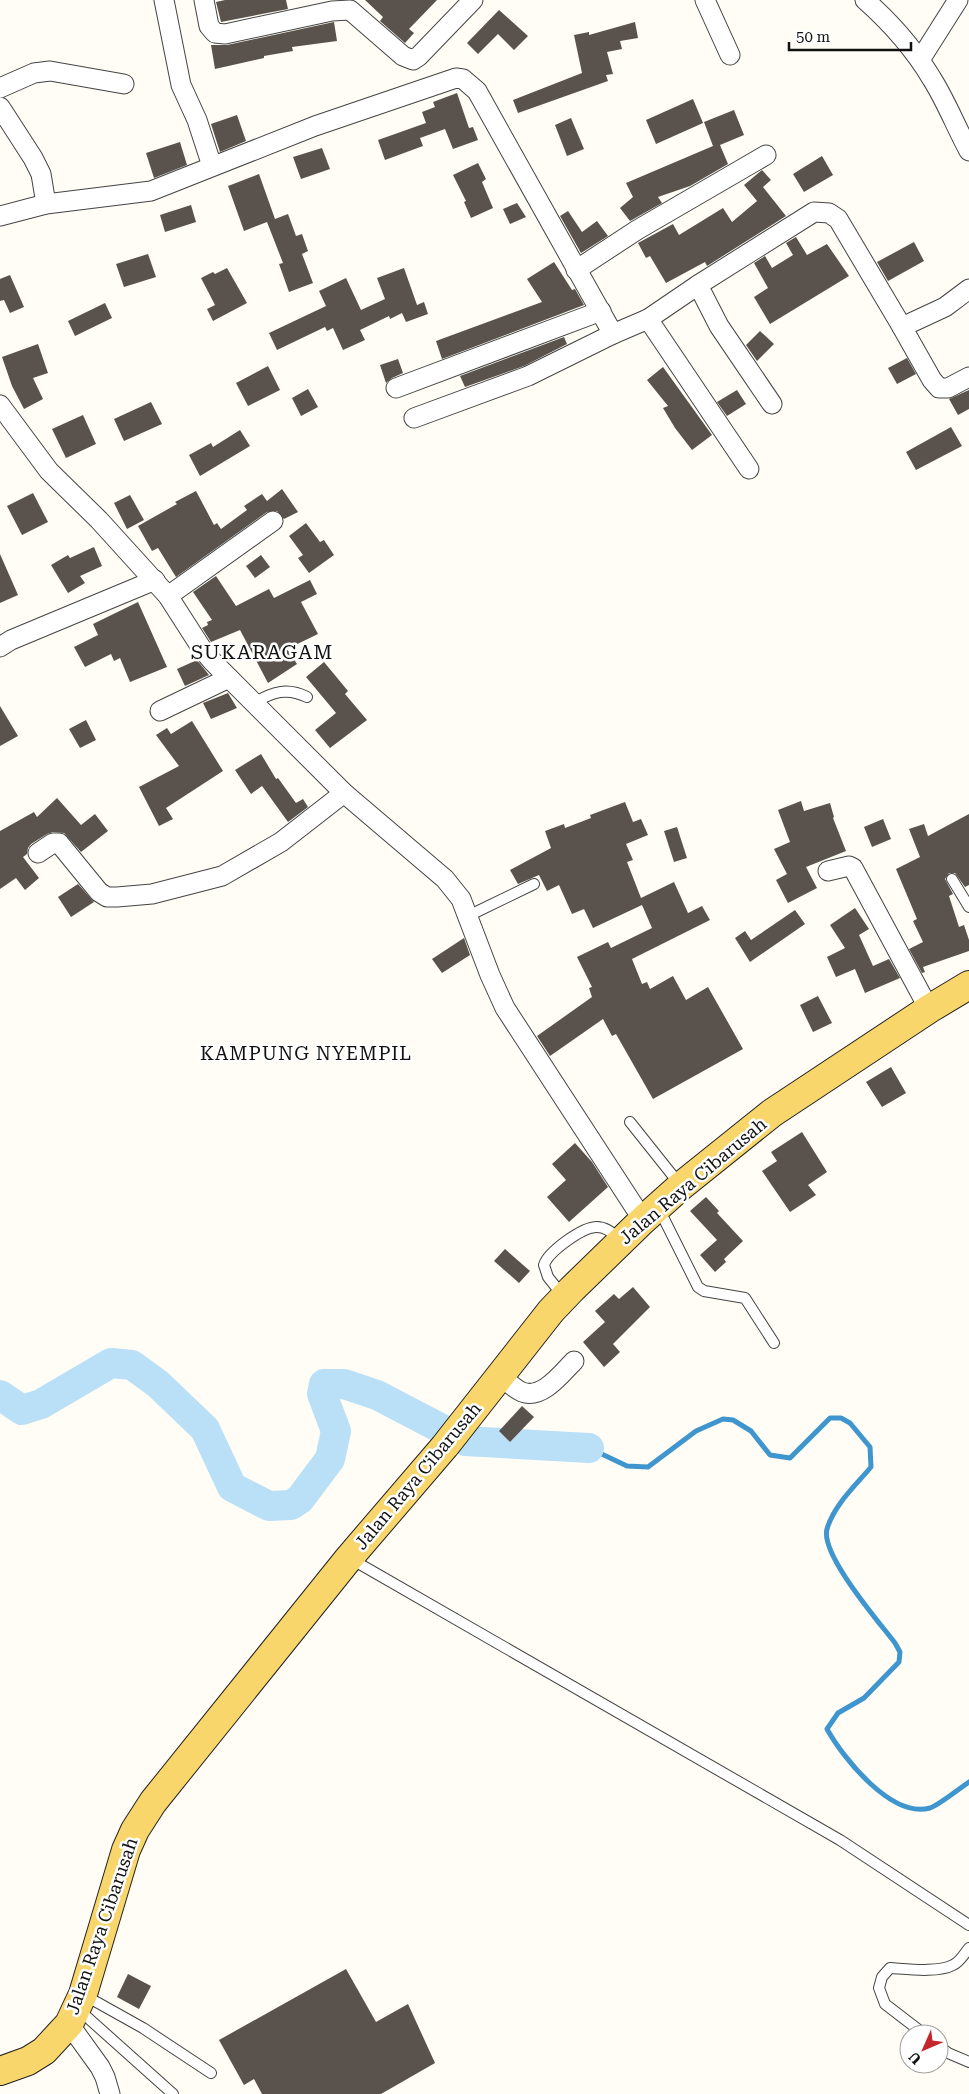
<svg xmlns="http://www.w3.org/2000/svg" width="969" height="2094" font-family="'Roboto Serif',serif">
  <rect width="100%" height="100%" fill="#fffdf5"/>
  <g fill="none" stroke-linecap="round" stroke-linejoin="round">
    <!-- stream -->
    <path stroke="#3f96cf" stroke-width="5" d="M 589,1448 L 627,1466 L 648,1467 L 696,1431 L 723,1419 L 733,1420 L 751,1431 L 770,1455 L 790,1458 L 830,1418 L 841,1418 L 850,1423 L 870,1447 L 871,1467 C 855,1486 834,1505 827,1529 C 820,1554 879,1622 895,1643 L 900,1652 L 899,1662 L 864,1698 L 838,1713 L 827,1729 C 843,1758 892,1819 930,1808 C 939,1805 960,1788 969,1782"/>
    <!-- river -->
    <path stroke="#b9e0f7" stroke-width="30" d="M 0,1395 L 22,1410 L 41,1404 L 111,1363 L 132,1365 L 158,1384 L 205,1429 L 232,1487 L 269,1506 L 291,1505 L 300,1499 L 330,1459 L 336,1431 L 322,1394 L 324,1384 L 344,1384 L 377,1395 L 465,1441 L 589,1448"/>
  </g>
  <!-- building -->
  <g fill="#5a524d">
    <path d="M 225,0 L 286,0 L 288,9 L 221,22 L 216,2 Z"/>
    <path d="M 365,0 L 437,0 L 409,29 L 414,33 L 405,43 L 380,21 L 383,17 Z"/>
    <path d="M 499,10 L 528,36 L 514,50 L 498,34 L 478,54 L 467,43 Z"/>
    <path d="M 334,22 L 337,41 L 292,47 L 293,51 L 264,56 L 264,58 L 215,69 L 211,45 L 227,45 Z"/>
    <path d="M 635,22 L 638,38 L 620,41 L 622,49 L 607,52 L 613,74 L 606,75 L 608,81 L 518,113 L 513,100 L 582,73 L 574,35 L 589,32 L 589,35 Z"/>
    <path d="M 457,93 L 469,128 L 473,127 L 478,140 L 453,149 L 445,129 L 420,138 L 423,146 L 385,160 L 378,140 L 426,123 L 422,112 L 435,107 L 433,102 Z"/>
    <path d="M 693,99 L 703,123 L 656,144 L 646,120 Z"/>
    <path d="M 734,110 L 744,135 L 720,145 L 728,164 L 690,186 L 658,197 L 662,203 L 630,221 L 620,208 L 633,197 L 626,183 L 713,146 L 704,122 Z"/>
    <path d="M 237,115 L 246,141 L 220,152 L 211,124 Z"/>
    <path d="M 571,118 L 584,149 L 567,156 L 555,125 Z"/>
    <path d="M 180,142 L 187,165 L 154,178 L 146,153 Z"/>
    <path d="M 322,148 L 330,169 L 301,179 L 293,157 Z"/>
    <path d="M 822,156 L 833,175 L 804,192 L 793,174 Z"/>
    <path d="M 478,163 L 486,179 L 482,182 L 493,208 L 471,218 L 464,202 L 466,201 L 453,175 Z"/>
    <path d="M 762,170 L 771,180 L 763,187 L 786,216 L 707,266 L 705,262 L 666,283 L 650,256 L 646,258 L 638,243 L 673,224 L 679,235 L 723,208 L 732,222 L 757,201 L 744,185 Z"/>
    <path d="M 259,174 L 275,219 L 288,214 L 296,236 L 302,234 L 308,251 L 302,254 L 313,283 L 289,292 L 279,264 L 283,263 L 267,222 L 244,231 L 228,186 Z"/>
    <path d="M 517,203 L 526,217 L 510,224 L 503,209 Z"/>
    <path d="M 191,205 L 196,222 L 165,232 L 160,215 Z"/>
    <path d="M 568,211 L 582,232 L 597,221 L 608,236 L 581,253 L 560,216 Z"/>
    <path d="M 796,237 L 807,255 L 827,244 L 849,276 L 770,324 L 754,297 L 768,288 L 754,263 L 765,256 L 772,268 L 793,255 L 786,243 Z"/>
    <path d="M 914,242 L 924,261 L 888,281 L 877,262 Z"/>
    <path d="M 148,254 L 156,277 L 124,287 L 116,264 Z"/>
    <path d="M 554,262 L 572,290 L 575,289 L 584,305 L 442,359 L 436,341 L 542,302 L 527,279 Z"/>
    <path d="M 227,268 L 247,303 L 213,321 L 207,309 L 215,305 L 201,278 L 213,272 L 215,274 Z"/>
    <path d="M 404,268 L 417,305 L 424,302 L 428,314 L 406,322 L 402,313 L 390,319 L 389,316 L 360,330 L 365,340 L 343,350 L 333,328 L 327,331 L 325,327 L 277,350 L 269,333 L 326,306 L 319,291 L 346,278 L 361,310 L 385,299 L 377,278 Z"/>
    <path d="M 10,275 L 24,307 L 10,313 L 4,300 L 0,301 L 0,279 Z"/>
    <path d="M 105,303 L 112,318 L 75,336 L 68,321 Z"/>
    <path d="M 760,331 L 774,344 L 757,361 L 746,345 Z"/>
    <path d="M 564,337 L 567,344 L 524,366 L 465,387 L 460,376 Z"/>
    <path d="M 38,344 L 48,373 L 33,378 L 43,399 L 24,409 L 12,386 L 2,357 Z"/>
    <path d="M 907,358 L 916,374 L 897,384 L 888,368 Z"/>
    <path d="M 398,359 L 403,373 L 392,378 L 386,383 L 380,365 Z"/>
    <path d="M 268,366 L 280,390 L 248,406 L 236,383 Z"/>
    <path d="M 663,367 L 712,435 L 692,450 L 675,428 L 663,408 L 668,406 L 647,380 Z"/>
    <path d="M 308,389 L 318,407 L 301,416 L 292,398 Z"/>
    <path d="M 737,390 L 746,404 L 727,416 L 717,402 Z"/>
    <path d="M 969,390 L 969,409 L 958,415 L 949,399 Z"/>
    <path d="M 151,402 L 162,424 L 124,441 L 114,419 Z"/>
    <path d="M 83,415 L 96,444 L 66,458 L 52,429 Z"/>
    <path d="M 951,427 L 962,446 L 916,470 L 906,452 Z"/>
    <path d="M 240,430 L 250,446 L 200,476 L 189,455 L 211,443 L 213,447 Z"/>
    <path d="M 282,489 L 298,512 L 284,519 L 277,511 L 267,512 L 176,577 L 158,548 L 152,551 L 138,526 L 177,504 L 175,502 L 196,491 L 214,525 L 217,523 L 221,529 L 247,510 L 244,506 L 262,494 L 267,501 Z"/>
    <path d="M 33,493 L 48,522 L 22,535 L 7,506 Z"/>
    <path d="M 130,495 L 144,520 L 127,529 L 114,503 Z"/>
    <path d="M 306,523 L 320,542 L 324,540 L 334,555 L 309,573 L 298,558 L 303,555 L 289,536 Z"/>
    <path d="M 94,547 L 102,566 L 80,576 L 85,583 L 68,593 L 51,565 L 68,555 L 70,558 Z"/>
    <path d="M 0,554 L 18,595 L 0,603 Z"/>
    <path d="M 261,555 L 270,567 L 255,578 L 246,566 Z"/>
    <path d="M 216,576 L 236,606 L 269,589 L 274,598 L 310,580 L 317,594 L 301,602 L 318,634 L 287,649 L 297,664 L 268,683 L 240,630 L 211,642 L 202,628 L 208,625 L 207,622 L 212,620 L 193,592 Z"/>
    <path d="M 138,602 L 167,667 L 130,682 L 120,658 L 114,661 L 111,654 L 85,667 L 74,647 L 98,635 L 93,624 Z"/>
    <path d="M 197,660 L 209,675 L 185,686 L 177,669 Z"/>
    <path d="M 324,662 L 348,691 L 345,694 L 367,720 L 330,748 L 315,730 L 336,713 L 306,677 Z"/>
    <path d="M 228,693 L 237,708 L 211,719 L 203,703 Z"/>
    <path d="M 0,706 L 18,736 L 0,746 Z"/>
    <path d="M 86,720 L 96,740 L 80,748 L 69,729 Z"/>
    <path d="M 192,721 L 223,771 L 166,808 L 173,819 L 159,826 L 139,787 L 179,766 L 156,735 L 167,728 L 171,734 Z"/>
    <path d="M 261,754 L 276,779 L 278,778 L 296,803 L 303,799 L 308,807 L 288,822 L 262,786 L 251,794 L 235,770 Z"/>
    <path d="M 57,798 L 81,825 L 95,814 L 108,831 L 81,852 L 64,833 L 53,832 L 47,834 L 31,844 L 28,848 L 27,854 L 23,857 L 39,878 L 25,890 L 16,878 L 0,889 L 0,831 L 34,812 L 37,817 Z"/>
    <path d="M 801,801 L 804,811 L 830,803 L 834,817 L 833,818 L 846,851 L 806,867 L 817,888 L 788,903 L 776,880 L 787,874 L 774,849 L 790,842 L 778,810 Z"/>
    <path d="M 625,802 L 633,822 L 641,819 L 648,835 L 626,844 L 633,860 L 627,862 L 641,898 L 674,882 L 688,913 L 702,906 L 710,920 L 632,959 L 642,984 L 647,982 L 650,989 L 673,976 L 686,1000 L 708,987 L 743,1049 L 653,1099 L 616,1034 L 612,1036 L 603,1019 L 550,1056 L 537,1036 L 592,997 L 589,988 L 592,987 L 577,957 L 608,942 L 611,948 L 652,928 L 642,905 L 593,928 L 584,909 L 572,914 L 559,885 L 547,891 L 539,875 L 518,884 L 510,870 L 551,848 L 545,831 L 564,824 L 565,828 L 591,818 L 590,815 Z"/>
    <path d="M 969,814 L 969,885 L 965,887 L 955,873 L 949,873 L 945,879 L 953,894 L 949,896 L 959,927 L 964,925 L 969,940 L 969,951 L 923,967 L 925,972 L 922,973 L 909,949 L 923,942 L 913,921 L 917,919 L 896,869 L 920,857 L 909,829 L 924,824 L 928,836 Z"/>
    <path d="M 883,819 L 891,839 L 872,847 L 864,827 Z"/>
    <path d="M 677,827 L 687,858 L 674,862 L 664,831 Z"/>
    <path d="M 78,884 L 94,902 L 71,917 L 58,897 Z"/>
    <path d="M 855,908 L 869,929 L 859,935 L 873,966 L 889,959 L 900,978 L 865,993 L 855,969 L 836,977 L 827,957 L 845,948 L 830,925 Z"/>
    <path d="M 795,910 L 805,924 L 750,962 L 735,938 L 745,931 L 751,940 Z"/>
    <path d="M 464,938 L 470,955 L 442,973 L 432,959 Z"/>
    <path d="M 818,996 L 832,1023 L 813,1032 L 800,1005 Z"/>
    <path d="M 891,1067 L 906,1093 L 882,1107 L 866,1082 Z"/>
    <path d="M 802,1132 L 827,1172 L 808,1185 L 816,1195 L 790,1212 L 762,1171 L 777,1161 L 771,1152 Z"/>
    <path d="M 575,1143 L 592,1162 L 608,1187 L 569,1222 L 547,1197 L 566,1180 L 552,1164 Z"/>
    <path d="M 706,1197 L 719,1211 L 717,1213 L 743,1241 L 724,1259 L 726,1262 L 715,1272 L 700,1255 L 717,1240 L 690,1211 Z"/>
    <path d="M 505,1249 L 530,1271 L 519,1283 L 494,1261 Z"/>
    <path d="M 633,1287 L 650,1307 L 613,1344 L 620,1352 L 604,1367 L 583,1342 L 605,1322 L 595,1311 L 614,1294 L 619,1299 Z"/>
    <path d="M 522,1406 L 534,1417 L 510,1442 L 499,1431 Z"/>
    <path d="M 346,1969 L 376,2022 L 408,2004 L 435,2063 L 381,2094 L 262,2094 L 254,2079 L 244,2085 L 219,2040 Z"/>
    <path d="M 128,1974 L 151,1986 L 139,2009 L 117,1997 Z"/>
  </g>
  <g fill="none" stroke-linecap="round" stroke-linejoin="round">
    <!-- lane casing -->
    <g stroke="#444" stroke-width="12">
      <g id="lane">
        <path d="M 254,703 C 272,692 287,687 307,697"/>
        <path d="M 952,879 L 969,907"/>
        <path d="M 468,916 L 534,884"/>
        <path d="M 630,1122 L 681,1186"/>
        <path d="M 659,1209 L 698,1287 L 704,1291 L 745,1298 L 774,1343"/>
        <path d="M 563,1296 L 548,1277 L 544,1265 C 548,1252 582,1227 597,1227 C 607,1227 613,1234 621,1240"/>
        <path d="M 351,1559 L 840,1840 L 969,1925"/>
        <path d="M 84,1995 L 143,2028 L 211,2073"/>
        <path d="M 78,2009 L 173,2094"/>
        <path d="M 924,2034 L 885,2004 L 879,1988 L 882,1977 L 890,1968 C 907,1969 938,1973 953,1965 C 960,1962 964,1954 969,1948"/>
        <path d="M 939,2046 L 948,2053 L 969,2062"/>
      </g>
    </g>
    <!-- street casing -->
    <g stroke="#444" stroke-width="21">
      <g id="street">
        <path d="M 164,0 L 181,85 L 197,120 L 212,166"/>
        <path d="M 204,0 L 209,26 L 215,33 L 225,34 L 332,11 L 350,10 L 403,56 L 413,60 L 419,56 L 473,0"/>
        <path d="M 705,0 L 730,55"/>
        <path d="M 865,0 C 891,23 914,49 932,79 C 946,101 956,127 969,151"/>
        <path d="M 920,60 L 958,0"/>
        <path d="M 0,88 L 34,73 L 50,71 L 124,84"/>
        <path d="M 0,107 L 33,158 L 41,174 L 46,204"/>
        <path d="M 0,216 L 46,204 L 151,191 L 315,126 L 456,78 L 463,79 L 477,91 L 613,334 L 648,319 L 698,285 L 814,212 L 829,213 L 838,219 L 902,327 L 945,307 L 969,289"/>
        <path d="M 576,270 L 637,230 L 766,155"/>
        <path d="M 698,285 L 719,326 L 772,404"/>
        <path d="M 648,319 L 749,469"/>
        <path d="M 902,327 L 932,380 L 939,388 L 948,388 L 969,377"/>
        <path d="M 396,388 L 601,311"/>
        <path d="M 0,405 L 49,471 L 99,520 L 168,596 L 202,649 L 212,661 L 344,793 L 445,879 L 461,899 L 490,975 L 505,1008 L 643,1220"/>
        <path d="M 414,418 L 528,376 L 613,334"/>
        <path d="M 168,596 L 273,521"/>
        <path d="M 0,647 L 11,640 L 155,580"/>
        <path d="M 160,711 L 229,678"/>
        <path d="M 38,853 L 53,843 L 59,843 L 99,892 L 107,897 L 117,897 L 152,894 L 222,876 L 281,842 L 344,793"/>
        <path d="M 828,871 L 849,866 L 853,868 L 929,1009"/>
        <path d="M 500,1375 C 507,1381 514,1389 522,1392 C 542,1400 562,1373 574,1361"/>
        <path d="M 69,2024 L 100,2067 L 105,2077 L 110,2094"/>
      </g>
    </g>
    <!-- primary casing -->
    <g stroke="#222" stroke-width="30">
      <path id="primary" d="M 0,2071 L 28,2061 L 44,2051 L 69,2024 L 83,1994 L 126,1850 L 135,1830 L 153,1802 L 349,1558 L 445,1446 L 551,1311 L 572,1289 L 643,1220 L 681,1186 L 772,1113 L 929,1009 L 969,985"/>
    </g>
    <!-- lane -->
    <use href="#lane" stroke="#fff" stroke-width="10"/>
    <!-- street -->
    <use href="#street" stroke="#fff" stroke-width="19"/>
    <!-- primary -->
    <use href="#primary" stroke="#f9d66b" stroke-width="28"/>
  </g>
  <g text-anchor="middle" stroke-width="5" stroke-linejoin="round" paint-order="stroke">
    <!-- street labels -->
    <g font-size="18" fill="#111" stroke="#fff">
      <text transform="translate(693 1181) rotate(-40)" y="6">Jalan Raya Cibarusah</text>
      <text transform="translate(418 1476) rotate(-50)" y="6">Jalan Raya Cibarusah</text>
      <text transform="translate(102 1926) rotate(-71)" y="6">Jalan Raya Cibarusah</text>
    </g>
    <!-- neighbourhood labels -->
    <g font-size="19" letter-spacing="1" fill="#111" stroke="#fff">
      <text x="306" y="1060">KAMPUNG NYEMPIL</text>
    </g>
    <!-- quarter labels -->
    <g font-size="20" letter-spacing="1" fill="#111" stroke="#fff">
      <text x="262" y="659">SUKARAGAM</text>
    </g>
  </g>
  <!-- north arrow -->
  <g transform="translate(924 2049) rotate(225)"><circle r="24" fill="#ffffff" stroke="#a0a0a0"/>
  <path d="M0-4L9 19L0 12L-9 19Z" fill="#c4262e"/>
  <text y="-8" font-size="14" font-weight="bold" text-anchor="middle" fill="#111111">U</text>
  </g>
  <!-- scale -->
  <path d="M789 42v8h122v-8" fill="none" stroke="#111111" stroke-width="2.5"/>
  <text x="796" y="42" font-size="15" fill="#111111" stroke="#ffffff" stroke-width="4" paint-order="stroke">50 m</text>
</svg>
